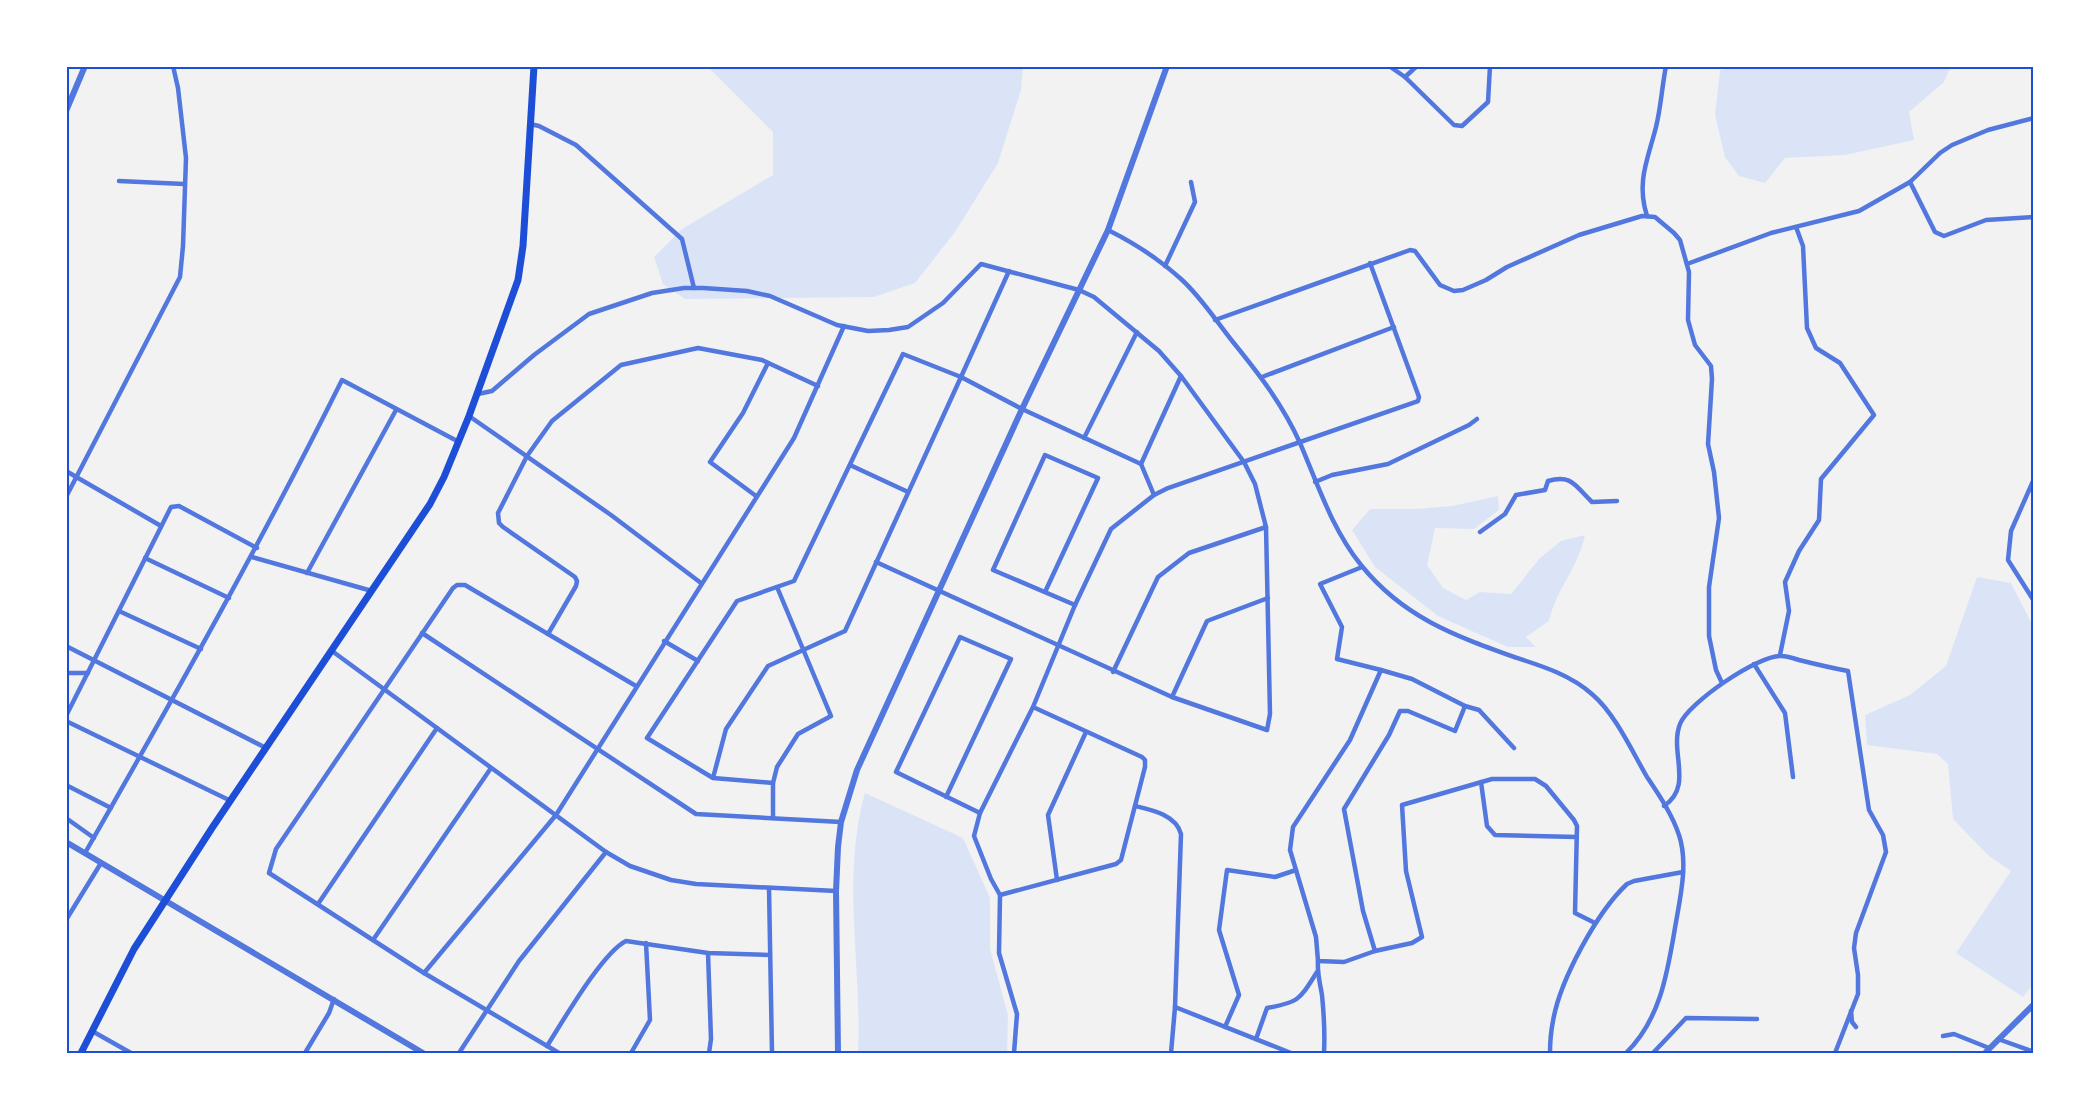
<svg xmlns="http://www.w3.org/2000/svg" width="2100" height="1119" font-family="Poppins,sans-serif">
  <rect width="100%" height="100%" fill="#f2f2f2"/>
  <!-- green -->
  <g fill="#dbe4f7">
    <path d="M 707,66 L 1023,66 L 1021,90 L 998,163 L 955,232 L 915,283 L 874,297 L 685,299 L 663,284 L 654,257 L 682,229 L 773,175 L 773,132 Z"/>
    <path d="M 1752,66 L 1951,66 L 1944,82 L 1909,112 L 1914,140 L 1845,155 L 1785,158 L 1765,183 L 1739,176 L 1725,157 L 1715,115 L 1720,70 Z"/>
    <path d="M 1498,496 L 1499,510 L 1474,529 L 1435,528 L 1427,565 L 1443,588 L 1466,600 L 1480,592 L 1511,594 L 1540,558 L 1561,541 L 1585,535 C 1579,566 1556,590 1549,621 L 1526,637 L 1536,647 L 1508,647 L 1438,616 L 1375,567 L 1352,530 L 1370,509 L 1415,509 L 1452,506 Z"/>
    <path d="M 1977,577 L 2011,583 L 2034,628 L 2034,983 L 2023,997 L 1956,953 L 2011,871 L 1989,856 L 1953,819 L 1948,764 L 1937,754 L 1867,745 L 1865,715 L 1910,695 L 1946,666 Z"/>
    <path d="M 865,793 L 963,838 L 990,898 L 990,949 L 1008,1015 L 1007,1053 L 858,1053 C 862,967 841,878 865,793 Z"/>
  </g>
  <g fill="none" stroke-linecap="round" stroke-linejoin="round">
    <!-- minor -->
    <g stroke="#5277de" stroke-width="4.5">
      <path d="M 1389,66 L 1405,77 L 1454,125 L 1462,126 L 1488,102 L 1490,66"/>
      <path d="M 1405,77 L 1417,66"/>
      <path d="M 530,124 L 539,126 L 576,145 L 682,239 L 694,288"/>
      <path d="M 119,181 L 184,184"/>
      <path d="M 1910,182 L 1935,232 L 1944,236 L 1986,220 L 2034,217"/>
      <path d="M 1647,216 C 1636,182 1648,159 1656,127 C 1661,107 1662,86 1666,66"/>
      <path d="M 1108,230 C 1134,243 1159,259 1181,279 C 1201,297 1216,321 1233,342 C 1259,374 1283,405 1300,443 C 1318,485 1332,529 1361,565 C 1403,617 1453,635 1514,657 C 1542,666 1571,675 1593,695 C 1615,714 1632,751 1647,777 C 1659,795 1672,814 1679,835 C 1688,862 1681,894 1676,922 C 1668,968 1662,1018 1626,1053"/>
      <path d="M 1687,264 L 1771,233 L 1859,211 L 1910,182 L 1940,153 L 1952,145 L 1988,130 L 2034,118"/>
      <path d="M 1165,266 L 1195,202 L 1191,182"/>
      <path d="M 1009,271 L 961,377 L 1022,409 L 1141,464"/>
      <path d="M 1215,320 L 1410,250 L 1415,251 L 1440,285 L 1454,291 L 1463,290 L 1486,280 L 1507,267 L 1579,235 L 1642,216 L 1655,217 L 1674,233 L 1680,240 L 1689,272 L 1688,320 L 1695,345 L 1711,366 L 1712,379 L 1708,444 L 1714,472 L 1719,518 L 1709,587 L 1709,636 L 1716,670 L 1722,683"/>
      <path d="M 1262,377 L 1394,327"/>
      <path d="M 478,394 L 492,391 L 534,355 L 589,314 L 652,293 L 684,288 L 703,288 L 747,291 L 770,296 L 837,325 L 868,331 L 889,330 L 908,327 L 943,303 L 981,264 L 1079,290 L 1094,297 L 1159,351 L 1181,376 L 1244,462 L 1255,484 L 1266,527 L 1270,714 L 1267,730 L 1172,697 L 876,562"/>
      <path d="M 469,416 L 611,515 L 701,583"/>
      <path d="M 1084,438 L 1137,332"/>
      <path d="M 850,465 L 908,492"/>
      <path d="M 66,471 L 161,526"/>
      <path d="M 2034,479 L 2011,531 L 2008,560 L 2034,601"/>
      <path d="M 1315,482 L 1332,475 L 1388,464 L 1469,425 L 1477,419"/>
      <path d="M 1154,495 L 1141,464 L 1181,376"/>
      <path d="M 756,496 L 710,462 L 743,413 L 768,363"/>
      <path d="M 66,497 L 180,277 L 183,246 L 186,158 L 178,88 L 173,66"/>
      <path d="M 1480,532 L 1505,514 L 1516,495 L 1545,490 L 1548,481 C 1572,474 1575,486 1592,502 L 1617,501"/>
      <path d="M 252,557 L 372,591"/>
      <path d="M 145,558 L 229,598"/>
      <path d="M 1362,567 L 1320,584 L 1342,627 L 1337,659 L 1381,670"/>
      <path d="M 307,573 L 396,410"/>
      <path d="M 1045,592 L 1098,478 L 1045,455 L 993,570 L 1075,605"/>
      <path d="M 119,611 L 201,649"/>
      <path d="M 422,633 L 696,814 L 841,822"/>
      <path d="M 548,634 L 576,586 L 577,581 L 575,577 L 503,527 L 499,523 L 498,513 L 527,456 L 552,421 L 621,365 L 698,348 L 762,360 L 818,386"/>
      <path d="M 664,641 L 698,661"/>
      <path d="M 66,646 L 266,748"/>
      <path d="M 332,651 L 606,852 L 630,866 L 671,880 L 696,884 L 836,891"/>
      <path d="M 1780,655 L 1789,611 L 1785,582 L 1799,551 L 1819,520 L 1821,479 L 1874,415 L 1840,363 L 1816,348 L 1807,328 L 1803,246 L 1796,227"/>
      <path d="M 1754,664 L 1785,713 L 1793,777"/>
      <path d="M 1113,672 L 1158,577 L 1189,553 L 1266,527"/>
      <path d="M 66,673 L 88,673"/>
      <path d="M 1172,697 L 1207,621 L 1268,598"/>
      <path d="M 1033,707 L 1142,757 L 1145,760 L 1145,767 L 1121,860 L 1116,864 L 1000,895 L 991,879 L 974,836 L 980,813 L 1033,707 L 1075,605 L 1111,529 L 1154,495 L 1168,488 L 1418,401 L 1419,397 L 1370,263"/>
      <path d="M 66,716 L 171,507 L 179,506 L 257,548"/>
      <path d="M 66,721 L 231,801"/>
      <path d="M 1514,748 L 1479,710 L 1465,706 L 1412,679 L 1381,670 L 1350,740 L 1293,827 L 1290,850 L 1316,937 L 1318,961 L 1344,962 L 1375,951 L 1412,943 L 1422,937 L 1406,871 L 1402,805 L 1492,779 L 1535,779 L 1546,786 L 1574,820 L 1577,826 L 1575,913 L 1595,923"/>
      <path d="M 713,778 L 726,729 L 768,666 L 845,631 L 961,377 L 903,354 L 794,581 L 737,601 L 647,738 L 713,778 L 773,783 L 773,818"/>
      <path d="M 1481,782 L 1487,826 L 1495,835 L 1577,837"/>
      <path d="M 773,783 L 777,767 L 798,734 L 831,716 L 777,587"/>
      <path d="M 66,785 L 111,808"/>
      <path d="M 946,797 L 1011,659 L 960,637 L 896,772 L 980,813"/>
      <path d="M 1135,806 C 1152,810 1176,815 1181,834 L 1175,1007 L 1171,1053"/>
      <path d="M 1664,806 C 1694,786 1669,752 1680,724 C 1688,703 1758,655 1781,656 C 1787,656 1793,658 1799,660 C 1815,664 1832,668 1848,671 L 1869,810 L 1883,835 L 1886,852 L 1856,933 L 1854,948 L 1858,975 L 1858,994 L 1835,1053"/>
      <path d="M 66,818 L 94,838"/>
      <path d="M 85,853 C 174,697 262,541 342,380 L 459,442"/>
      <path d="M 1057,880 L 1048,815 L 1086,732"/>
      <path d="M 769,888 L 772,1053"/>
      <path d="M 1000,895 L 999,953 L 1017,1014 L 1014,1053"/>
      <path d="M 318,904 L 437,728"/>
      <path d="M 66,920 L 101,863"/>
      <path d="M 373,940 L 491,768"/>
      <path d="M 1375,951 L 1363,911 L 1344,809 L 1389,735 L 1400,711 L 1408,711 L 1455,731 L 1465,706"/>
      <path d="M 708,953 L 711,1039 L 709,1053"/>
      <path d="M 1318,961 C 1317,973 1320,983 1322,995 C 1324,1015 1325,1033 1324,1053"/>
      <path d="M 424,973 L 556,815 L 794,438 L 844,326"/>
      <path d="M 1175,1007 L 1291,1053"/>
      <path d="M 1851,1011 L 1852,1022 L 1856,1027"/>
      <path d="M 1225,1027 L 1239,995 L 1219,930 L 1227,870 L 1275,877 L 1296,870"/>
      <path d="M 92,1031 L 131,1053"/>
      <path d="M 1943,1036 L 1954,1034 L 1989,1048"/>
      <path d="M 1256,1039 L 1267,1008 C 1300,1002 1299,1000 1317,972"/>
      <path d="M 1998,1039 L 2034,1052"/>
      <path d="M 547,1046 C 563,1021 602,953 626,941 L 708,953 L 770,955"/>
      <path d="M 305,1053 L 329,1013 L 334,999"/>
      <path d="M 459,1053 L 519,961 L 606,852"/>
      <path d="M 559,1053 L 424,973 L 269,873 L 276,849 L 453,588 L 457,585 L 465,585 L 636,686"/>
      <path d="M 631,1053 L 650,1020 L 646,943"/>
      <path d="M 1550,1053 C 1550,1042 1551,1031 1553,1021 C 1560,980 1597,912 1627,884 L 1634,881 L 1683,872"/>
      <path d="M 1653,1053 L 1686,1018 L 1757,1019"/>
    </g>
    <!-- tertiary -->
    <g stroke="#5277de" stroke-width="6">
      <path d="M 66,111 L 85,66"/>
      <path d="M 66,842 L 423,1053"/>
      <path d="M 838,1053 L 836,891 L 838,847 L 841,822 L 857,770 L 1022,409 L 1108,230 L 1167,66"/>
      <path d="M 1985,1053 L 2034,1004"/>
    </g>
    <!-- secondary -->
    <path stroke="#1d4ed8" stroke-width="7" d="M 81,1053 L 134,949 L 212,828 L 430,504 L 444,477 L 469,416 L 518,280 L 523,246 L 534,66"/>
  </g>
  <!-- border -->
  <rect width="2100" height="1119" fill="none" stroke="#ffffff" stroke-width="135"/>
  <rect x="68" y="68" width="1964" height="984" fill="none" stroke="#1d4ed8" stroke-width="2"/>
</svg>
